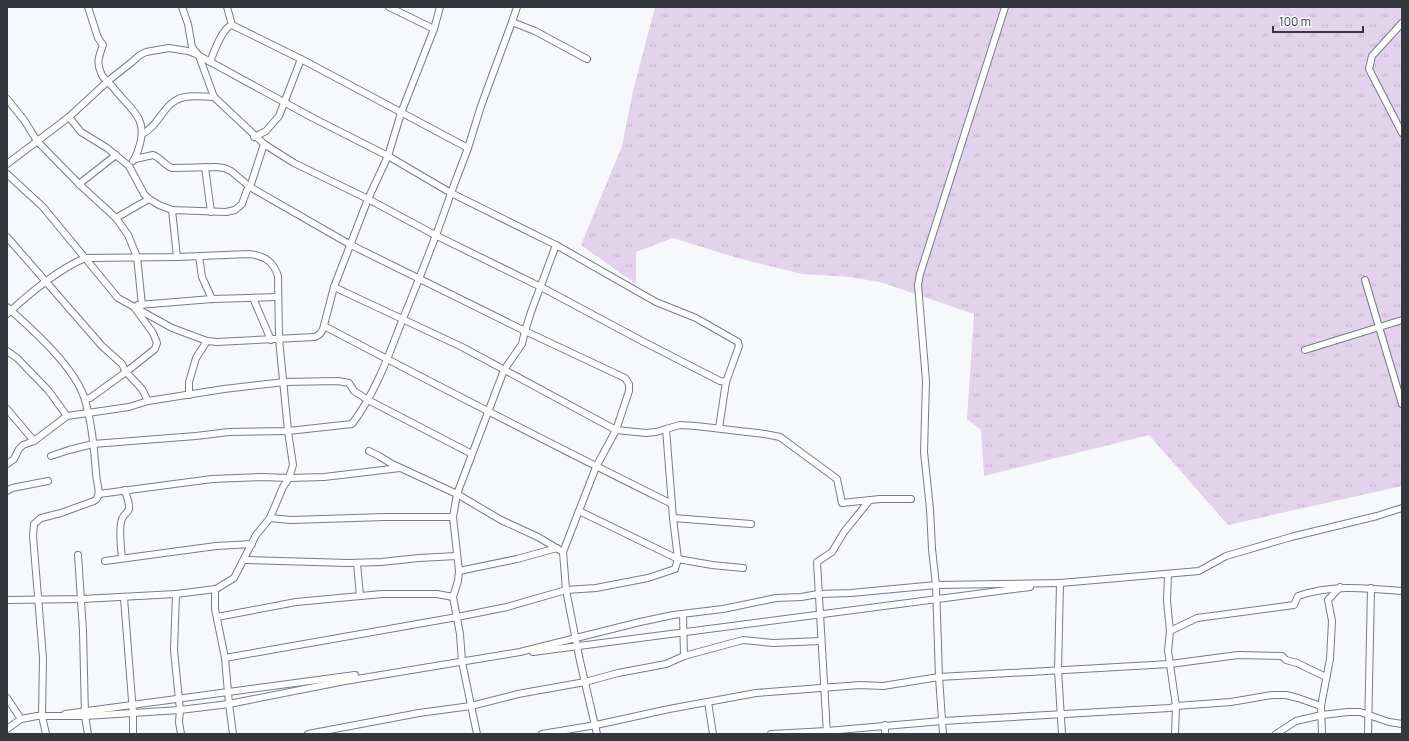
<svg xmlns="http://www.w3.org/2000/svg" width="1409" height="741" font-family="Manrope,sans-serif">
  <defs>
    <pattern id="grass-tufts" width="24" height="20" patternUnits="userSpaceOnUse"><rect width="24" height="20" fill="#e3d2ec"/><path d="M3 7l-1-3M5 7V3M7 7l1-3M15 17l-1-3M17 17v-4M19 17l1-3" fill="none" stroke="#c3b5cb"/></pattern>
  </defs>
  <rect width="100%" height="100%" fill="#f7f8fc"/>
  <!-- grass -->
  <path fill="url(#grass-tufts)" d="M 655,7 L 1402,7 L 1402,486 L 1228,525 L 1149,435 L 984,476 L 981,430 L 967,419 L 974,314 L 880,282 L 849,277 L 802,274 L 737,258 L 673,238 L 636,252 L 636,284 L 581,245 L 622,146 L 633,91 Z"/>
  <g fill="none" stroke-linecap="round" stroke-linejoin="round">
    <!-- minor casing -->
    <g stroke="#777b8d" stroke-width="8">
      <g id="minor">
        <path d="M 88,7 L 98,38 L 103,45 C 98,58 96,64 103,77 C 110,83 116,91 122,98 C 136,113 146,122 140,144 C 138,150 137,156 133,161"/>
        <path d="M 182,7 L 188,24 L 192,47 L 199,56 L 214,97 L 264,144 L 294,163 L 368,199 L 437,236 L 541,287 L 642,341 L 720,381 L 726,382 L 719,428"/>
        <path d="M 227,7 L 232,25"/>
        <path d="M 389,7 L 434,29"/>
        <path d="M 512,22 L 517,7"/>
        <path d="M 1402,23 L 1372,56 L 1369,69 L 1402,133"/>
        <path d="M 587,59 L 535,31 L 512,22 L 481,106 L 468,148 L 451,193 L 556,245 L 656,302 L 696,318 L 738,342 L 739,346 L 726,382"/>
        <path d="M 210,62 C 214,52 222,28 232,25 L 301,59 L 468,148"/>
        <path d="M 7,99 L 24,120 L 37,141 L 79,184 L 116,218 L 128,235 L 137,257 L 142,305"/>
        <path d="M 69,117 L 81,132 L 107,148 L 129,166 L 144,194 L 149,199 L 159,205 L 172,210 L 226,212 L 235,210 L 242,204 L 247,190 L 250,187 L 264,144"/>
        <path d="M 142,134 C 160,126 163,101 185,97 C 194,95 204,97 214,97"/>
        <path d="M 254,137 L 266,131 L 279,116 L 301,59"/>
        <path d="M 135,159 L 153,155 C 161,158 164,165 172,168 L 216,167 L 224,168 L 231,171 L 250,187 L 351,245 L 525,331 L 531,312 L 556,245"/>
        <path d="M 7,164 L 69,117 L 108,81 L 132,62 L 140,55 L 146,52 L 169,48 L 188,51 L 196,54 L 313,118 L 388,156 L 368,199 L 334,287 L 323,329 L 320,334 L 315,337 L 217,342 L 207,341 L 172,328 L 118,298 L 43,207 L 7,174"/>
        <path d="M 205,167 L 211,212"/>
        <path d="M 79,184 L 116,155"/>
        <path d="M 172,210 L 177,257"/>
        <path d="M 116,218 L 149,199"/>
        <path d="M 7,237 L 102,346 L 122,364 L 126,372 L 155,349 L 157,343 L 153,333 L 134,307"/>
        <path d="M 199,256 L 202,277 L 212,299"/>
        <path d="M 1365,280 L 1402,404"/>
        <path d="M 253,298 L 271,340"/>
        <path d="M 138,305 L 212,299 L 278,297"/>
        <path d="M 7,307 C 32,329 76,368 85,400 C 92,424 94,448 96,473 C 96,482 103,496 94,501 L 61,513 L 41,518 L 34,524 L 33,536 L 43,658 L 42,716 L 46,734"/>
        <path d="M 7,314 C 30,293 57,270 85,258 L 177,257 L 249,254 C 265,256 273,261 278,276 L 279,339 L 288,431 L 293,465 L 289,478 L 283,487 L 270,518 L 256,535 L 234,578 L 216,589 L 176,594 L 174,650 L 180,710 L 179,722 L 181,734"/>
        <path d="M 324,326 C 440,387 555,446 672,504"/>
        <path d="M 1305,350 L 1402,320"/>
        <path d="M 7,351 L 17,358 L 48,390 L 67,416 L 129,407 L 148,401 L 224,389 L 284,382 L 338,381 L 349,383 L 354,391 L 368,400 L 472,454"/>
        <path d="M 189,395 L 189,382 L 196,358 L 207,341"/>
        <path d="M 85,399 L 90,398 L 126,372 L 142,389 L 148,401"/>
        <path d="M 7,409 L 34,441"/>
        <path d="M 666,429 L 680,425 L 696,426 L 765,434 L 780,437 L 837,479 L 842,503 L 880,499 L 911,499"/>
        <path d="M 369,451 L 379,456 L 392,464 L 457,494 L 501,520 L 538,537 L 563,552"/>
        <path d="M 51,456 L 69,450 L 93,444 L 196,436 L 229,432 L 288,431 L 352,424 C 374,395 387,360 400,326 C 418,282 436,238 451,193 L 388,156 L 401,113 L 434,29 L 440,7"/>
        <path d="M 7,464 L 14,459 L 19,449 L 23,445 L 34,441 L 67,416"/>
        <path d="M 7,491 L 12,488 L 48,481"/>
        <path d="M 99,494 L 212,479 L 262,477 L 289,478 L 324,477 L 400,468"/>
        <path d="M 579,511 L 678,559 L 712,565 L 743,568"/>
        <path d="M 270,518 L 291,520 L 385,517 L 453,517"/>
        <path d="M 673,518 L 751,524"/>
        <path d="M 78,555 L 83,631 L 85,716 L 88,734"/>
        <path d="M 122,558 C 121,549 118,524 123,517 C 124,514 128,513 129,509 C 130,504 126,495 125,490"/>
        <path d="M 244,560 L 348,563 L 381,562 L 419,558 L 457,556"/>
        <path d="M 105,561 L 216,546 L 252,544"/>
        <path d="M 357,563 L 360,596"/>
        <path d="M 459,571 L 517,559 L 557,548"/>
        <path d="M 1168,574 L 1167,601 L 1170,631 L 1168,651 L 1176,706 L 1175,734"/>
        <path d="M 1057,583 L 1060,583 L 1058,670 L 1062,734"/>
        <path d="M 215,589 L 215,609 L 225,658 L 229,704 L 233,734"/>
        <path d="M 453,597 L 460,634 L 462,662 L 477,734"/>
        <path d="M 124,598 L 133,713 L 133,734"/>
        <path d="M 7,600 L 82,599 L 176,594"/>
        <path d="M 683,614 L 684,656"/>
        <path d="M 217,617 L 296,602 L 382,594 L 437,594 L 453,597 L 458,581 L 459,571 L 453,517 L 457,494 L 504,370 L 522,344 L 525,331 L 625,378 L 629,384 L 629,391 L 616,430 L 596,467 L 563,552 L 566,590 L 580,661 L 597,734"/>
        <path d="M 1170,631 L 1197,618 L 1294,605 L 1298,596 C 1332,584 1367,588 1402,591"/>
        <path d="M 533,652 L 1030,587"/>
        <path d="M 225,658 L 457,617 L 507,607 L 566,590 L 596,588 L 648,578 L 675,569 L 678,559 L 673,518 L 666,429 L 656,432 L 646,433 L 616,430 L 462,347 L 334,287"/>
        <path d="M 7,698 L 21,719"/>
        <path d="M 708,702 L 713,734"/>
        <path d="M 65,714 L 355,675"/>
        <path d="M 7,729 L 21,719 L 37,716 L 85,716 L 180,710 L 229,704 L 345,681 L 520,652 L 640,622 L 673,615 L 723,609 L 776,598 L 801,597 L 818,594 L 851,593 L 936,585 L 1060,583 L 1199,571 L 1226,556 L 1291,537 L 1377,516 L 1402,508"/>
        <path d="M 308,734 L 419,713 L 471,706 L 518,694 L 585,682 L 618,673 L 666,664 L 684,656 L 743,640 L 773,643 L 821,641"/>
        <path d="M 542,734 L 596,725 L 669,709 L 756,693 L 860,685 L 883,686 L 939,677 L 1170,664 L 1238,655 L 1282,656 L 1286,660 L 1297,663 L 1326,677"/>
        <path d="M 771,734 L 827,731 L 942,721 L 1170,708 L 1176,706 L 1231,702 L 1272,695 L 1286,695 L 1298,698 L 1321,706"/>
        <path d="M 827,734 L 817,562 L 832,552 L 844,532 L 869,501"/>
        <path d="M 885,734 L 885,725"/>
        <path d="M 943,734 L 939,677 L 936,585 L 932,549 L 930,509 L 924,452 L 926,381 L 918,285 L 920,274 L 1005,7"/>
        <path d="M 1276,734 L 1296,721 L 1322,715 L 1348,712 L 1360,712 L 1389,722 L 1402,724"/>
        <path d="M 1322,734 L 1321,706 L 1330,659 L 1332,621 L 1328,600 L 1340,587"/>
        <path d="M 1368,734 L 1371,588"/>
      </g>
    </g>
    <!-- minor -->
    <use href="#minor" stroke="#fff" stroke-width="6"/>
  </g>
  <!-- border -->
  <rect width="1409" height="741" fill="none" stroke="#35373e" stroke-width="16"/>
  <!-- scale -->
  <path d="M1273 26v6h90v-6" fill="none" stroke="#35373e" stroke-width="2"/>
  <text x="1279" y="26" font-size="12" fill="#35373e" stroke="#f7f8fc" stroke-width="3" paint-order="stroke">100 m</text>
</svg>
